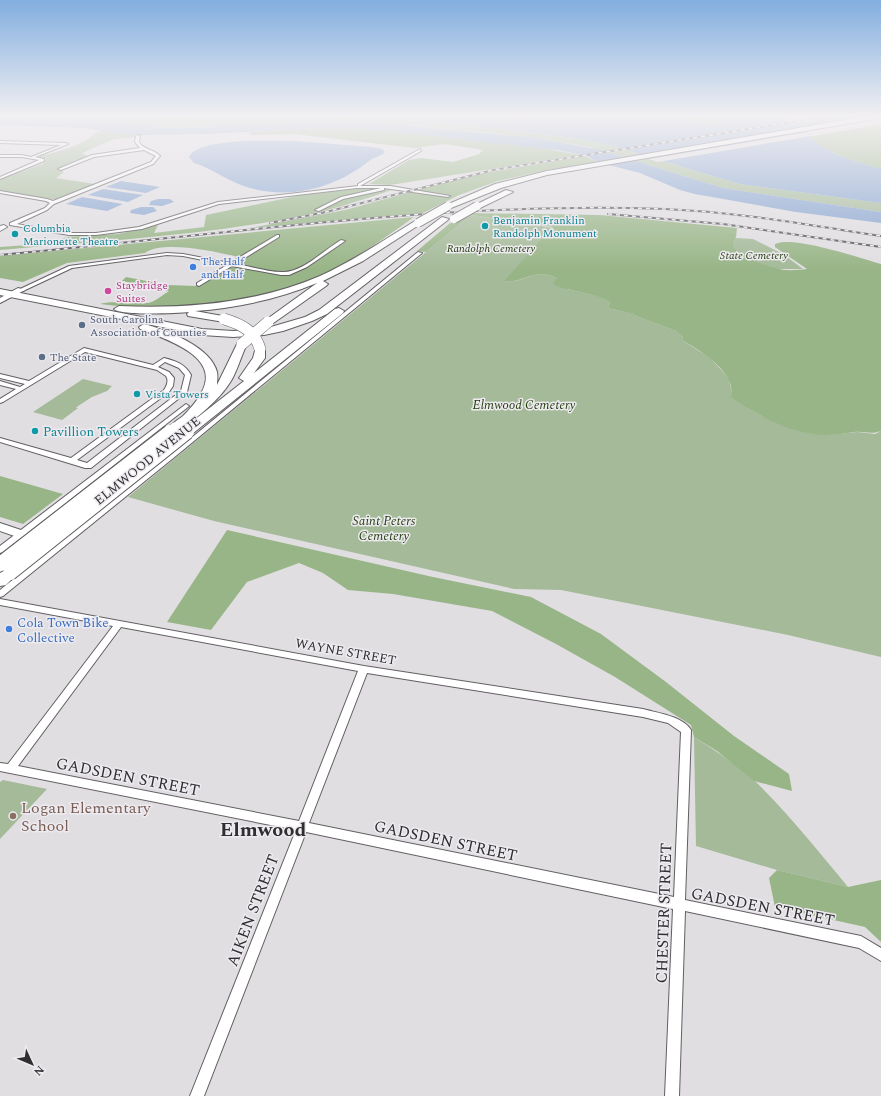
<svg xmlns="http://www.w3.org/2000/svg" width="881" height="1096" font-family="Spectral,serif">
  <rect width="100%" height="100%" fill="#e1dee2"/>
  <!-- green -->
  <g fill="#a4ba98">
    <path d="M 0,116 L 92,116 L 94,118 L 92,120 L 120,123 L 156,116 L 228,118 L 347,117 L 388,118 L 468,125 L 575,138 L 606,144 L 740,184 L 881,203 L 881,212 L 723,188 L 589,147 L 548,140 L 491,133 L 370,122 L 325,122 L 171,128 L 81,120 L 0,118 Z"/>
    <path d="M 101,131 L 143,135 L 140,137 L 114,139 L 82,153 L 87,156 L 59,169 L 58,170 L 64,172 L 56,178 L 95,184 L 58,200 L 0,191 L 0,179 L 43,164 L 46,159 L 39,157 L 40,156 C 54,153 72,148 85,141 C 91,138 94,132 101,131 Z"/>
    <path d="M 471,215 L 554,228 L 505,281 C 526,284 532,267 557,278 L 556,281 L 567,289 L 606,298 L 610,302 L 608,308 L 635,314 L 636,316 L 676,331 L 683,337 L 682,340 L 710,358 L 725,374 L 729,380 L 732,393 L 748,408 L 762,416 L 828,435 L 857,432 L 875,434 L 881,431 L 881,657 L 788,635 L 561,590 L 514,589 L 214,521 L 128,497 Z"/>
    <path d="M 720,237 L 753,239 L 783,254 L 803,269 L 748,269 Z"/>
    <path d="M 83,379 L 112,386 L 107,391 L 92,397 L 78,406 L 76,408 L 78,408 L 62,420 L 33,412 Z"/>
    <path d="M 694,737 C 716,751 739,766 758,784 C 790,816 819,852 848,887 L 777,870 L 696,846 Z"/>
    <path d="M 3,780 L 47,789 L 0,839 L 0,782 Z"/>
  </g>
  <!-- forest -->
  <g fill="#98b587">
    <path d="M 667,116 L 700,116 L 720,123 L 720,125 L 711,125 Z"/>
    <path d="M 843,116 L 867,116 L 809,126 L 792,124 Z"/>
    <path d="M 881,124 L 881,169 C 855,161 829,155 809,137 Z"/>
    <path d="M 321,128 L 379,130 L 531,146 L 580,155 L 390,185 L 369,184 L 409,160 L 421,158 L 453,162 L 479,154 L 483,150 L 445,144 L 415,148 L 294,134 L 251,135 L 250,132 Z"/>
    <path d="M 585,156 L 597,162 L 547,170 L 498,181 L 459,195 L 423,213 L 250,228 L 345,210 L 473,175 Z"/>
    <path d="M 372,187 L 392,190 C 362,200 332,210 301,216 C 202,236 100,241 0,250 L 0,247 L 55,243 L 66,237 L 118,234 L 158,225 L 154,233 L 204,227 L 206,215 L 301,195 Z"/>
    <path d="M 467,213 L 600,215 L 737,228 L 736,237 C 720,252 768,267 779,269 C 787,271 799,270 807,269 L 775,247 L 775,244 C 792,235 860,258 881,264 L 881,431 C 869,435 865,431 854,432 C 845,433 836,435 827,435 C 791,434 760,417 731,397 C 737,372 699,350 682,340 L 683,337 L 676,331 L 636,316 L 634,314 L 608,308 L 610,302 C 605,296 567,290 556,286 L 553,283 L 557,278 C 532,267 525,284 504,281 L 553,227 L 471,215 L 426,252 L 417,251 L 449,224 Z"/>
    <path d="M 414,217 C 384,238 354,261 321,276 C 260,305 166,313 100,304 C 109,300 135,304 147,303 C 153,303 163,295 169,291 L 122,281 L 126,277 L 167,285 L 197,286 L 246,259 C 224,253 163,239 145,253 L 67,263 L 23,282 L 0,278 L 0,256 Z"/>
    <path d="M 0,476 L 63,494 L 23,524 L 0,517 Z"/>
    <path d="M 227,530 L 433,577 L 531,597 L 601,634 L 666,682 L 734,736 L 789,774 L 792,791 L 754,781 L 717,751 L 694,737 L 691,725 L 615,677 L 556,644 L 492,611 L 393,594 L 348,590 L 323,573 L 299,563 L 247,582 L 211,630 L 167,622 Z"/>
    <path d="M 777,870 L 848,887 L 881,880 L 881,942 L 865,927 L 775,907 L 769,878 Z"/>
  </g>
  <!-- water -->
  <g fill="#89a6d1">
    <path d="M 92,116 L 516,116 L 525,118 L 535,116 L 625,116 L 635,118 L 637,116 L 667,116 L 711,125 L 720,125 L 720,123 L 700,116 L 799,116 L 784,120 L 792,123 L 843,116 L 792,124 L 803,126 C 818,154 853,160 881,169 L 881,203 L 740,184 L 606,144 L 575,138 L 468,125 L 388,118 L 347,117 L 228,118 L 156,116 L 120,123 L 91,120 L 94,118 Z"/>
    <path d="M 0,118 L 74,119 L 171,128 L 325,122 L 370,122 L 536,138 L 596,149 L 723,188 L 881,212 L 881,223 L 796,212 L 695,194 L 680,190 L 640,173 L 597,162 L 587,156 L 558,150 L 379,130 L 321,128 L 208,134 L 143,135 L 115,133 L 82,128 L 0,125 Z"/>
    <path d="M 294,141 L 371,147 L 382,149 L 385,152 C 380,157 374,157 369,161 C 337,187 291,200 250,188 C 230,183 214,169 194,163 L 189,157 C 198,137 274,141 294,141 Z"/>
    <path d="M 121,181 L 160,187 L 146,193 L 106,187 Z"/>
    <path d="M 103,189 L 143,195 L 128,202 L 88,195 Z"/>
    <path d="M 82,197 L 123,204 L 107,211 L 66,204 Z"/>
    <path d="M 158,199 L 170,199 L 174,202 L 162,206 L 149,205 L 151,201 Z"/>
    <path d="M 141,207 L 153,207 L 157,211 L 144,215 L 130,213 L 131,210 Z"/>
  </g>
  <!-- pier -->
  <g fill="#e1dee2">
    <path d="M 827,116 L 833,116 L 617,149 L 792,122 Z"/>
    <path d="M 808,132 L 811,136 L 658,162 L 649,159 Z"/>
  </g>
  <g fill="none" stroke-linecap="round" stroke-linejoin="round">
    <!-- stream -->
    <path stroke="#89a6d1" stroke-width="1.5" d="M 88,121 L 100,116"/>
    <!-- street casing -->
    <g stroke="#625f63" stroke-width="2">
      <g id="street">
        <path d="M 138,135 L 140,136 L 139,142 C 143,150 154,149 160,156 L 153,164 L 54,204 L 47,210 L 17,224 L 69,233 L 96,233 L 139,227 L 218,202 L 358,186 L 358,184 L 420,149 L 421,151 L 360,186 L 390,186 L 450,196 L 448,197 L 384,188 L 384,190 L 343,199 L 319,211 L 315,210 L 341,197 L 381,188 L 357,188 L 219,204 L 142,229 L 96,235 L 69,235 L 10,225 L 10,223 L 45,208 L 50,203 L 46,201 L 0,193 L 0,191 L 47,199 L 53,201 L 151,162 L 156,156 L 144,150 L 94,157 L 61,170 L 58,169 L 92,155 L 140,148 L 135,142 L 136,136 Z"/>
        <path d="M 0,141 L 66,143 L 68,144 L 35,157 L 44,159 L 44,161 L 0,179 L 0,177 L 39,160 L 22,157 L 0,157 L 0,155 L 22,155 L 31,157 L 61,145 L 0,143 Z"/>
        <path d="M 277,235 L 279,235 L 279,237 L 235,264 C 250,266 267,272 282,272 C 302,273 324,250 341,240 L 345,241 L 307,267 L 289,275 L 281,275 L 232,266 L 199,286 L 197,285 L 197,283 L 227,265 L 183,256 L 167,255 L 72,268 L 23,291 L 18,290 L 69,266 L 167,253 L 183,254 L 230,263 Z"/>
        <path d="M 418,252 L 422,253 L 177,455 L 3,596 L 0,597 L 0,590 L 173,453 Z"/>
        <path d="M 84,348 L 153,365 L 164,358 C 176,361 185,364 191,375 L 187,392 L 91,468 L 85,468 L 0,442 L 0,438 L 71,458 L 164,390 C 167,385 169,381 166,376 L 157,370 L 85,352 L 3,402 L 0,403 L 0,399 L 16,389 L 0,385 L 0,381 L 20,387 L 25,384 L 0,378 L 0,374 L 29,381 ZM 165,362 L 179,368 L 185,375 L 181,391 L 87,463 L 77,460 L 169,392 L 173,386 L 174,378 L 169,372 L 158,367 Z"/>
        <path d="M 186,404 L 189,406 L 188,407 L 3,552 L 0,553 L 0,546 Z"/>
        <path d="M 0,599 L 364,666 L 643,709 C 657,713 683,716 691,730 L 685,900 L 861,936 L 881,948 L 881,961 L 859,948 L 685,911 L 679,1096 L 665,1096 L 673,909 L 306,832 L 204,1096 L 190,1096 L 296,830 L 0,771 L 0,763 L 8,764 L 113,626 L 0,605 ZM 121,627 L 358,671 L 299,821 L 18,766 ZM 367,673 L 643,717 L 668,723 L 681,732 L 674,897 L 309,823 Z"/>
      </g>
    </g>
    <!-- secondary casing -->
    <g stroke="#625f63" stroke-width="2">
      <g id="secondary">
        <path d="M 4,225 L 7,227 L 0,231 L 0,226 Z"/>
        <path d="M 18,288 L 25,290 L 0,303 L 0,298 Z"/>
        <path d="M 0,523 L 30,533 L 32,536 L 26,540 L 0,531 Z"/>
      </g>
    </g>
    <!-- highway casing -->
    <g stroke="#625f63" stroke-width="2">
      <g id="highway">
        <path d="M 868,116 L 881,118 L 547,175 L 501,188 L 451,208 L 444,206 L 495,184 L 547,171 Z"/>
        <path d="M 506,190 L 513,192 L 480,208 L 473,206 Z"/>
        <path d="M 442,217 L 449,219 L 327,314 L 312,321 L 283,331 L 264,335 L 233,337 L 202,335 L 0,295 L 0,289 L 202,329 L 233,331 L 264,329 L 305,317 L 319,310 Z"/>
        <path d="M 415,221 L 421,221 L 422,223 L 363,261 L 323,281 L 328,284 L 326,286 L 272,324 L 264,324 L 263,322 L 317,283 C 278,299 237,308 195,311 L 228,317 L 229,319 L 228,321 L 224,322 L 188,316 L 187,314 L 189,312 C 177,313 121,316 114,309 L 119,306 C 187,309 257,303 320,276 C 353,261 384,240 415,221 Z"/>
        <path d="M 339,308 L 344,311 L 343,313 L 192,434 L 184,434 L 182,431 L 184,428 L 244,381 L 239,378 L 253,358 L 256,347 L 264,347 L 265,349 L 265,358 L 254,373 L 335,309 Z"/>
        <path d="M 144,324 C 167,330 211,347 217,372 C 218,376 217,381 217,385 L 238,342 L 242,341 L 247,344 C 241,356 238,369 231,381 C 218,402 198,416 179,431 L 175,432 L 169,428 C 172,423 178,420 183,416 C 189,410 196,402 200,395 C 225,357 165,339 140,329 L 139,327 Z"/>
        <path d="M 10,568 L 15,569 L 18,573 L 6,585 L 0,586 L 0,573 Z"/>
      </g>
    </g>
    <!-- street -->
    <use href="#street" fill="#fff" fill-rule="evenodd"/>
    <!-- secondary -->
    <use href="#secondary" fill="#fff" fill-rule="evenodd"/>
    <!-- highway -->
    <use href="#highway" fill="#fff" fill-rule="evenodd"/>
    <!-- rail casing -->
    <g stroke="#575658" stroke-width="2">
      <g id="rail">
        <path d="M 608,214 L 723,224 L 881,247"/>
        <path d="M 270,223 L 326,212 L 493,170 L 830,116"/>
        <path d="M 0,255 C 221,235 443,201 665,209 C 737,212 809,225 881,236"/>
      </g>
    </g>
    <!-- rail -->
    <use href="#rail" stroke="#eeebf0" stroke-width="1.5" stroke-dasharray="4" stroke-linecap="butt"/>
    <!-- highway-bridge-far2 casing -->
    <g stroke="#625f63" stroke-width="10" stroke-linecap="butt">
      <g id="highway-bridge-far2">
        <path d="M 454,219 L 477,206"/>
        <path d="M 418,223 L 448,206"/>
      </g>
    </g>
    <!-- highway-bridge-far1 casing -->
    <g stroke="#625f63" stroke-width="12" stroke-linecap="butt">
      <g id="highway-bridge-far1">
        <path d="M 224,319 C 241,324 255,331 260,349"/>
        <path d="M 242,344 L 268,322"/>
        <path d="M 169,433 L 175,428"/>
        <path d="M 185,433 L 188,431"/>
      </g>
    </g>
    <!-- highway-bridge casing -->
    <g stroke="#625f63" stroke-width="16" stroke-linecap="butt">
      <g id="highway-bridge">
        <path d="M 0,564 L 170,432"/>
        <path d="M 10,573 L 187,432"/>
      </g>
    </g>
    <!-- highway-bridge-far2 -->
    <use href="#highway-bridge-far2" stroke="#fff" stroke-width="8"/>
    <!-- highway-bridge-far1 -->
    <use href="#highway-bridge-far1" stroke="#fff" stroke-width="11"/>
    <!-- highway-bridge -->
    <use href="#highway-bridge" stroke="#fff" stroke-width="14"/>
  </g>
  <!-- sky -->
  <linearGradient id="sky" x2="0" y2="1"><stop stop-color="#82aedf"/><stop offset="0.43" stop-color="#f2f0f2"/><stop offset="1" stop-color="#f2f0f2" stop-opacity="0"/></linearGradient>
  <rect width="881" height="270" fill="url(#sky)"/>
  <!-- markers -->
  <g fill="#0f9aa8" stroke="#eeebf0" stroke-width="1.5">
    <circle cx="485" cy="226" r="4"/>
    <circle cx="15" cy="234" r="4"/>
    <circle cx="137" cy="394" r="4"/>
    <circle cx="35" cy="431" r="4"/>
  </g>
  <g fill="#3f7fe0" stroke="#eeebf0" stroke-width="1.5">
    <circle cx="193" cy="267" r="4"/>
    <circle cx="9" cy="629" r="4"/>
  </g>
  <circle fill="#d1479c" stroke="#eeebf0" stroke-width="1.5" cx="108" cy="291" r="4"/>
  <g fill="#5c6f8a" stroke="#eeebf0" stroke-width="1.5">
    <circle cx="82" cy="325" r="4"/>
    <circle cx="42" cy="357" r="4"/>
  </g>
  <circle fill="#8d6e63" stroke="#eeebf0" stroke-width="1.5" cx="13" cy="816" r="4"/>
  <g text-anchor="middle" stroke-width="3" stroke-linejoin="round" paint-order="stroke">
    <!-- far-culture labels -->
    <g font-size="11" fill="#0d838f" stroke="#eeebf0" text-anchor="start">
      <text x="493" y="224">Benjamin Franklin<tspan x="493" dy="13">Randolph Monument</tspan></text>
      <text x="23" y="232">Columbia<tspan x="23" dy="13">Marionette Theatre</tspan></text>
      <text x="145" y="398">Vista Towers</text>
    </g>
    <!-- far-park labels -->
    <g font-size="11" font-style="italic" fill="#1e3a09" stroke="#eeebf0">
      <text x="491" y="252">Randolph Cemetery</text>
      <text x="754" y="259">State Cemetery</text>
    </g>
    <!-- far-shop labels -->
    <g font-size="11" fill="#366cbe" stroke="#eeebf0" text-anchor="start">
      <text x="201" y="265">The Half<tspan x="201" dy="13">and Half</tspan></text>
    </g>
    <!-- far-hotel labels -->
    <g font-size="11" fill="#b23c85" stroke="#eeebf0" text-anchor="start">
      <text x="116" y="289">Staybridge<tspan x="116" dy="13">Suites</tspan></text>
    </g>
    <!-- far-service labels -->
    <g font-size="11" fill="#4e5e75" stroke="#eeebf0" text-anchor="start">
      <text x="90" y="323">South Carolina<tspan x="90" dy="13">Association of Counties</tspan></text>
      <text x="50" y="361">The State</text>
    </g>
    <!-- park labels -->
    <g font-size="13" font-style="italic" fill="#1e3a09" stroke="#eeebf0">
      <text x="524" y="409">Elmwood Cemetery</text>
      <text x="384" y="525">Saint Peters<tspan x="384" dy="15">Cemetery</tspan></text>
    </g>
    <!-- culture labels -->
    <g font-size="13" fill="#0d838f" stroke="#eeebf0" text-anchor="start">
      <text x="43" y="436">Pavillion Towers</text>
    </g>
    <!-- street labels -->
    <g font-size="13" fill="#2f2e30" stroke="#eeebf0">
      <text transform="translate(147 460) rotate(-39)" y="5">ELMWOOD AVENUE</text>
      <text transform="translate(346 651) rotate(10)" y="5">WAYNE STREET</text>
    </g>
    <!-- shop labels -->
    <g font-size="13" fill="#366cbe" stroke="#eeebf0" text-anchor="start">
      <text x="17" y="627">Cola Town Bike<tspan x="17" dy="15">Collective</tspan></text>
    </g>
    <!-- near-street labels -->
    <g font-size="16" fill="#2f2e30" stroke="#eeebf0">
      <text transform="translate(128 776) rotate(11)" y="6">GADSDEN STREET</text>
      <text transform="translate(446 840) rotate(12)" y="6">GADSDEN STREET</text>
      <text transform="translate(763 906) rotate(11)" y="6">GADSDEN STREET</text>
      <text transform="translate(252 910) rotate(-69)" y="6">AIKEN STREET</text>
      <text transform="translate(663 913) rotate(-88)" y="6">CHESTER STREET</text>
    </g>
    <!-- near-education labels -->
    <g font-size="16" fill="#785e54" stroke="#eeebf0" text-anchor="start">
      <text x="21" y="813">Logan Elementary<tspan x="21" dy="18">School</tspan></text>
    </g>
    <!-- near-district labels -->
    <g font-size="20" font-weight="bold" fill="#2f2e30" stroke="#eeebf0">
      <text x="263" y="836">Elmwood</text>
    </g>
  </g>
  <!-- north arrow -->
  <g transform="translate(32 1064) rotate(134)" stroke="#eeebf0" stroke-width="3" paint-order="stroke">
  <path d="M0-3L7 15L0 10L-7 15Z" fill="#2f2e30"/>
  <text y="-6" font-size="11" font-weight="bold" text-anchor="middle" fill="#2f2e30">N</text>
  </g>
</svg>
